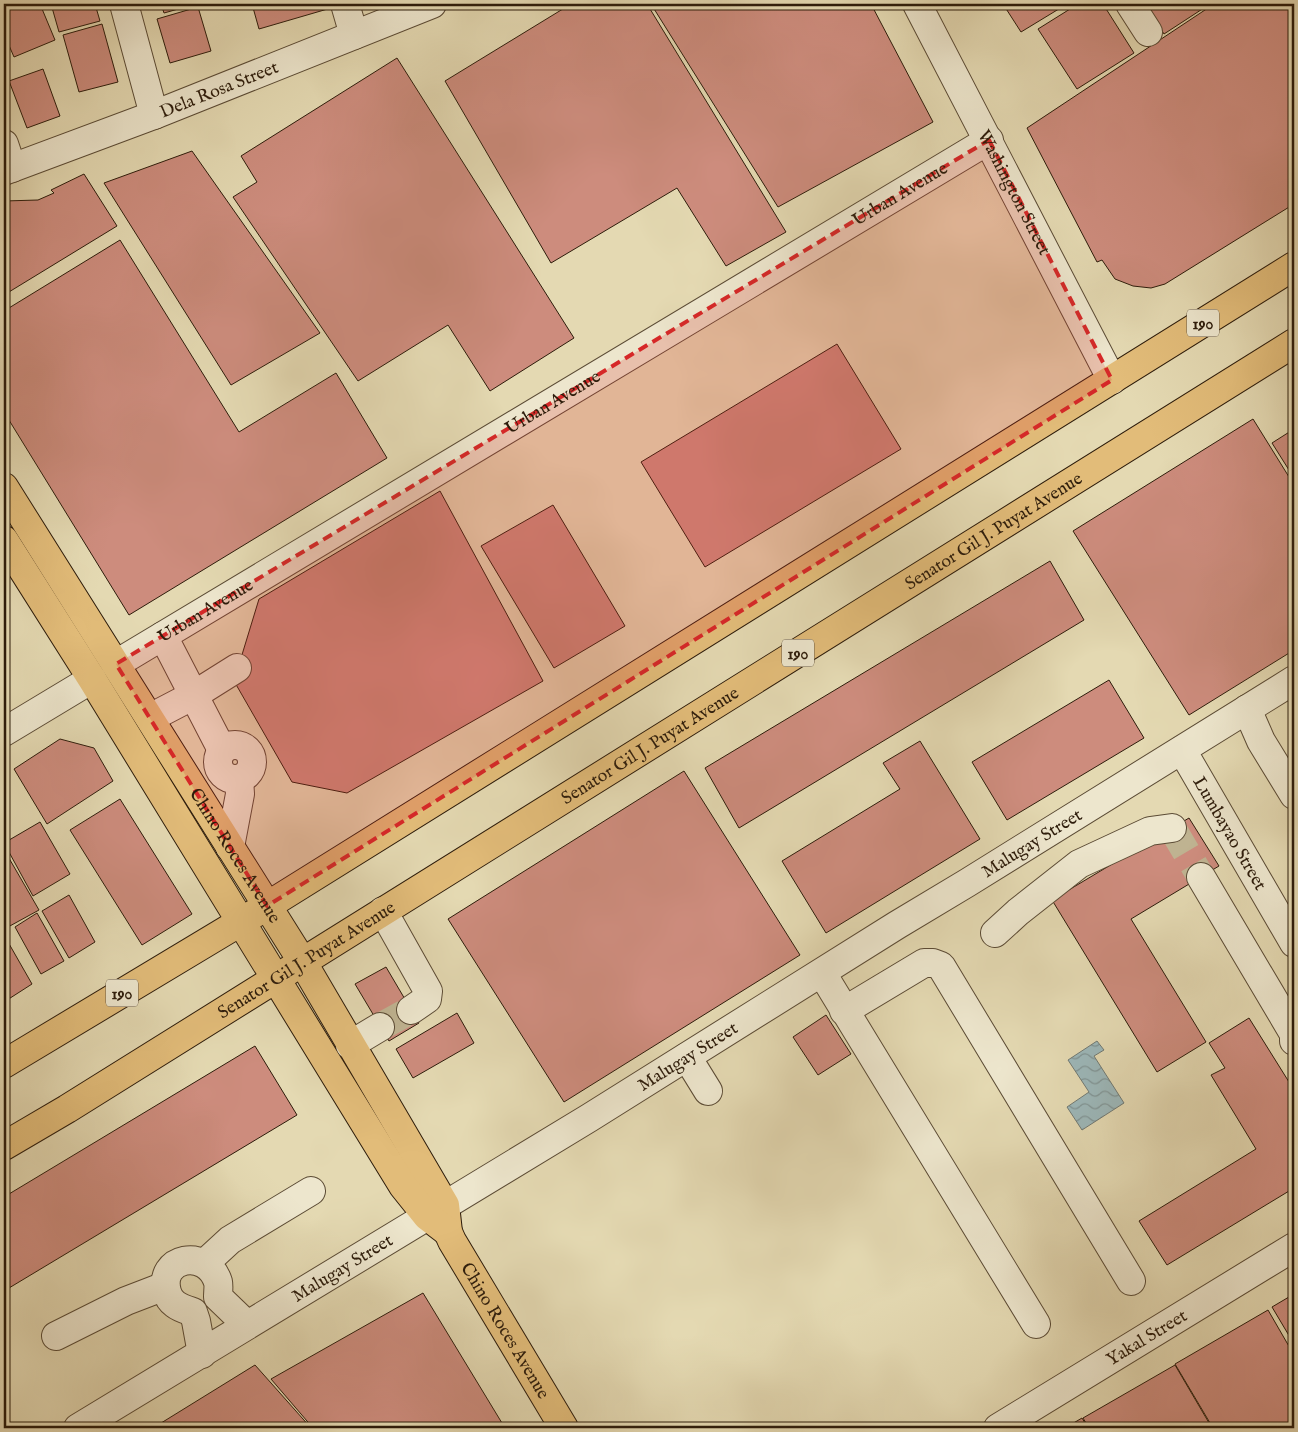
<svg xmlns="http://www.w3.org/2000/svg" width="1298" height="1432" font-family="'IM FELL English',serif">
  <defs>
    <pattern id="water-waves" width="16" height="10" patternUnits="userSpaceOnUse" patternTransform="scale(1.25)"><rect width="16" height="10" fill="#9cb7b9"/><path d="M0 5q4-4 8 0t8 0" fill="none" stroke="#809495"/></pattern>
  </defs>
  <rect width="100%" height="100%" fill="#e4d9b2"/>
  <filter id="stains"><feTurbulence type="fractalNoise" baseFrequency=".004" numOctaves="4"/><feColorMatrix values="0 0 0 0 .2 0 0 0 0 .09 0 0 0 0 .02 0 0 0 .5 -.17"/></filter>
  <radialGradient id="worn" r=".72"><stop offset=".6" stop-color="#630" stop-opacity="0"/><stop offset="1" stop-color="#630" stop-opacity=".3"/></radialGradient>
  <!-- water -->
  <path fill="url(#water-waves)" stroke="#707973" d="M 1097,1041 L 1104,1050 L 1094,1056 L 1124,1103 L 1082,1130 L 1067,1107 L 1089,1092 L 1068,1060 Z"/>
  <!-- building -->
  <g fill="#cd8c7d" stroke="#2d1c0b">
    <path d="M 4,4 L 40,4 L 55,40 L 14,57 L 4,34 Z"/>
    <path d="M 51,4 L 95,4 L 100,21 L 59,32 Z"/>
    <path d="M 161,4 L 196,4 L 164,13 Z"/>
    <path d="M 252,4 L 330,4 L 331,8 L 259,29 Z"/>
    <path d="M 571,4 L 647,4 L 786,232 L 726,266 L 677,188 L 551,263 L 445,81 Z"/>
    <path d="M 651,4 L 871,4 L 933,122 L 778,207 Z"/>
    <path d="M 1003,4 L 1067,4 L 1021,32 Z"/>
    <path d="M 1078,4 L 1103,4 L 1134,53 L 1077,89 L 1038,29 Z"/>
    <path d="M 1145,4 L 1210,4 L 1164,34 Z"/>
    <path d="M 1214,4 L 1294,4 L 1294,204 L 1165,284 L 1151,288 L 1133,286 L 1115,279 L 1102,260 L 1097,262 L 1027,128 Z"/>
    <path d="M 198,7 L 211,51 L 170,63 L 157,19 Z"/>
    <path d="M 102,24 L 118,82 L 79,92 L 63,35 Z"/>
    <path d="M 397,58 L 574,338 L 490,391 L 448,325 L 358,381 L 233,197 L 257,182 L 241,156 Z"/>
    <path d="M 43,69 L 60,116 L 27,128 L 9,81 Z"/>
    <path d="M 192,151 L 320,333 L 231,385 L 104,183 Z"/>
    <path d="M 84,174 L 117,226 L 4,295 L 4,201 L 38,200 L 54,193 L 51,190 Z"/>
    <path d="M 120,240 L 239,432 L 336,373 L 387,458 L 129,615 L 4,412 L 4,311 Z"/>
    <path d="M 837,344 L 901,449 L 705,567 L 641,462 Z"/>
    <path d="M 1253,419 L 1294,485 L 1294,650 L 1189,715 L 1073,531 Z"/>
    <path d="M 1294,429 L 1294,478 L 1272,443 Z"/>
    <path d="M 440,491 L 543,681 L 347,793 L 292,782 L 234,681 L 259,599 Z"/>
    <path d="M 553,505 L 625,626 L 554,668 L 481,546 Z"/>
    <path d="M 1050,561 L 1084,620 L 739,828 L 705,768 Z"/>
    <path d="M 1109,680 L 1144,738 L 1007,820 L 972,762 Z"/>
    <path d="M 4,686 L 9,695 L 4,699 Z"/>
    <path d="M 60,739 L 94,748 L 113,781 L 47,824 L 14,769 Z"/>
    <path d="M 920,741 L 980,839 L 826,933 L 782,861 L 900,789 L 883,763 Z"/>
    <path d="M 684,771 L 800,955 L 564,1102 L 448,919 Z"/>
    <path d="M 120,799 L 192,914 L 142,945 L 70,830 Z"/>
    <path d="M 1189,818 L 1219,866 L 1131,919 L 1206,1042 L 1157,1072 L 1052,900 Z"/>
    <path d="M 40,822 L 70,874 L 33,896 L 4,843 Z"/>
    <path d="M 6,853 L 39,910 L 8,927 L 4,919 L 4,855 Z"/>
    <path d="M 69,895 L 95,942 L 69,958 L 42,911 Z"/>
    <path d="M 37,913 L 64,961 L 41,974 L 15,927 Z"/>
    <path d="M 4,935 L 32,984 L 4,1002 Z"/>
    <path d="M 386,967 L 419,1023 L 389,1041 L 355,984 Z"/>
    <path d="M 457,1013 L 474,1043 L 413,1078 L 396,1049 Z"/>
    <path d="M 826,1015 L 851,1054 L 818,1075 L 793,1037 Z"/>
    <path d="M 1249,1018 L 1294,1090 L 1294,1188 L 1167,1265 L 1139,1221 L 1256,1149 L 1211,1075 L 1225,1068 L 1209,1043 Z"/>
    <path d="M 255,1046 L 297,1115 L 4,1291 L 4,1197 Z"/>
    <path d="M 423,1293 L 505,1428 L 313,1428 L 271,1379 Z"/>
    <path d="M 1294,1294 L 1294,1344 L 1272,1307 Z"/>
    <path d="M 1268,1310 L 1294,1355 L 1294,1428 L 1213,1428 L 1175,1364 Z"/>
    <path d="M 255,1365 L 311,1428 L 153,1428 Z"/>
    <path d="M 1175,1365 L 1212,1428 L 1089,1428 L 1083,1418 Z"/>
    <path d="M 1082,1418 L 1088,1428 L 1065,1428 Z"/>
  </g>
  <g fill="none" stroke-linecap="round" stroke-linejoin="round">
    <!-- minor-tunnel -->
    <g stroke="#bfb391" stroke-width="28" stroke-dasharray="28 14" stroke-linecap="butt">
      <path d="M 1172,828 L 1201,877"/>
      <path d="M 380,1027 L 411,1010"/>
    </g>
    <!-- minor casing -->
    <g stroke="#5b4b35" stroke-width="30">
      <g id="minor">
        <path d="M 124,4 L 154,115"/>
        <path d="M 345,4 L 354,35"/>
        <path id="s1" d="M 917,4 L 1112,380"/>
        <path d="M 1130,4 L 1148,32"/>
        <path d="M 4,144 L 12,168"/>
        <path id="s2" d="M 4,171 L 154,115 L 432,4"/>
        <path d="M 163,636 L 222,750"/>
        <path id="s3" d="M 116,664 L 989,140"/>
        <path d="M 1247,709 L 1261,741 L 1294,795"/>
        <path d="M 150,718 L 194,695 L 237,668"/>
        <path d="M 4,732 L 92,679"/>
        <circle cx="235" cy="762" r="17"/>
        <path id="s4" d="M 1182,750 L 1294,943"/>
        <path d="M 230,847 L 240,794 L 239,779"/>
        <path d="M 1201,877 L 1294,1034 L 1294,1041"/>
        <path d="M 383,911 L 428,991 L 427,999 L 411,1010"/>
        <path d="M 995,933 L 1018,912 L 1079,864 L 1150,831 L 1172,828"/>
        <path d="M 822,973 L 1036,1324"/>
        <path d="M 844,1011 L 924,963 L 933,963 L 941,966 L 1131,1281"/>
        <path d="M 350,1045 L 380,1027"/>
        <path d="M 687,1057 L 708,1091"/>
        <path d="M 205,1263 L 230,1240 L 311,1191"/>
        <path d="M 56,1336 L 126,1301 L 165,1286"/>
        <path d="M 202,1354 L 196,1321 L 193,1312 C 187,1310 180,1308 175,1304 C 171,1301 168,1296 167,1292 C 157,1257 207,1247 218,1282 C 219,1286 218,1292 218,1297 L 247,1325"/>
        <path id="s5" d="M 78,1428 L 589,1118 L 897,925 L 967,883 L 1294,680"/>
        <path id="s6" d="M 998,1428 L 1294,1247"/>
      </g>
    </g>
    <!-- major casing -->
    <g stroke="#2d1c0b" stroke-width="30">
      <g id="major">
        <path id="s7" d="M 4,487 L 302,961 L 445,1205 L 448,1232 L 452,1241 L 564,1428"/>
        <path d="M 4,540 L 92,679 L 403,1186 L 427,1216 L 448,1232"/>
        <path d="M 4,1064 L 267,906 L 1294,266"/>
        <path id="s8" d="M 4,1146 L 67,1109 L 1294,343"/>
      </g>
    </g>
    <!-- minor -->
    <use href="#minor" stroke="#ede6cd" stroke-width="28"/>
    <!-- major -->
    <use href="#major" stroke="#e2bc79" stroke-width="28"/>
  </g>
  <!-- marked area -->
  <path fill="#d62828" fill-opacity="0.2" stroke="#d62828" stroke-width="4" stroke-dasharray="10 6" stroke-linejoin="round" d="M 989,140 L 1112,380 L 267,906 L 116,664 Z"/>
  <g text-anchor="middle" stroke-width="4" stroke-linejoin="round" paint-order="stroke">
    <!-- shield labels -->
    <g fill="#ede6cd" stroke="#675945" stroke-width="1">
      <rect x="1187" y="309.5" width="32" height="27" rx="4"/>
      <rect x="782" y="639.5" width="32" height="27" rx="4"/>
      <rect x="106" y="979.5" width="32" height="27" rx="4"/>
    </g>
    <g font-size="16" font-weight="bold" fill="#2d1c0b">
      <text x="1203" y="329">190</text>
      <text x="798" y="659">190</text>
      <text x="122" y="999">190</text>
    </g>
    <!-- street labels -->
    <g font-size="18" fill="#2d1c0b" stroke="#ede6cd">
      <text dy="6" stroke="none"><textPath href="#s2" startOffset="230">Dela Rosa Street</textPath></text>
      <text dy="6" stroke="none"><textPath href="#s1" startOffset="212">Washington Street</textPath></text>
      <text dy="6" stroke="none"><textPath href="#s3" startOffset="914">Urban Avenue</textPath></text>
      <text dy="6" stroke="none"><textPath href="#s3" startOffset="509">Urban Avenue</textPath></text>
      <text dy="6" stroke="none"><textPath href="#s8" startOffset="1165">Senator Gil J. Puyat Avenue</textPath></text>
      <text dy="6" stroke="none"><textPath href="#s3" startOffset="104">Urban Avenue</textPath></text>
      <text dy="6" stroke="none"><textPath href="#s8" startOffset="760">Senator Gil J. Puyat Avenue</textPath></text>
      <text dy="6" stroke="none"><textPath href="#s4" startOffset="96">Lumbayao Street</textPath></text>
      <text dy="6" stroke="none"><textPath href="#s5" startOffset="1119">Malugay Street</textPath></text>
      <text dy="6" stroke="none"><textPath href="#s7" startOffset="435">Chino Roces Avenue</textPath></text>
      <text dy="6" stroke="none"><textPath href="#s8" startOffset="355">Senator Gil J. Puyat Avenue</textPath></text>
      <text dy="6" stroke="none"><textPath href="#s5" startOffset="714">Malugay Street</textPath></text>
      <text dy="6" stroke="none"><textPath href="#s5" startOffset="309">Malugay Street</textPath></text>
      <text dy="6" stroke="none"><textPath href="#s7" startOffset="984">Chino Roces Avenue</textPath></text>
      <text dy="6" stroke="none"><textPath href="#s6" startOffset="174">Yakal Street</textPath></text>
    </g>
  </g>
  <!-- margin -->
  <rect width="1298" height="1432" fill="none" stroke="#e4d9b2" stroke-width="20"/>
  <rect x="5" y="5" width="1288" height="1422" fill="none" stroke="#2d1c0b" stroke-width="2.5"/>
  <rect x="10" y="10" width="1278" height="1412" fill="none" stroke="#2d1c0b"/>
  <rect width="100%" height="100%" filter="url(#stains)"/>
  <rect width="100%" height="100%" fill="url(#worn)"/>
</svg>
